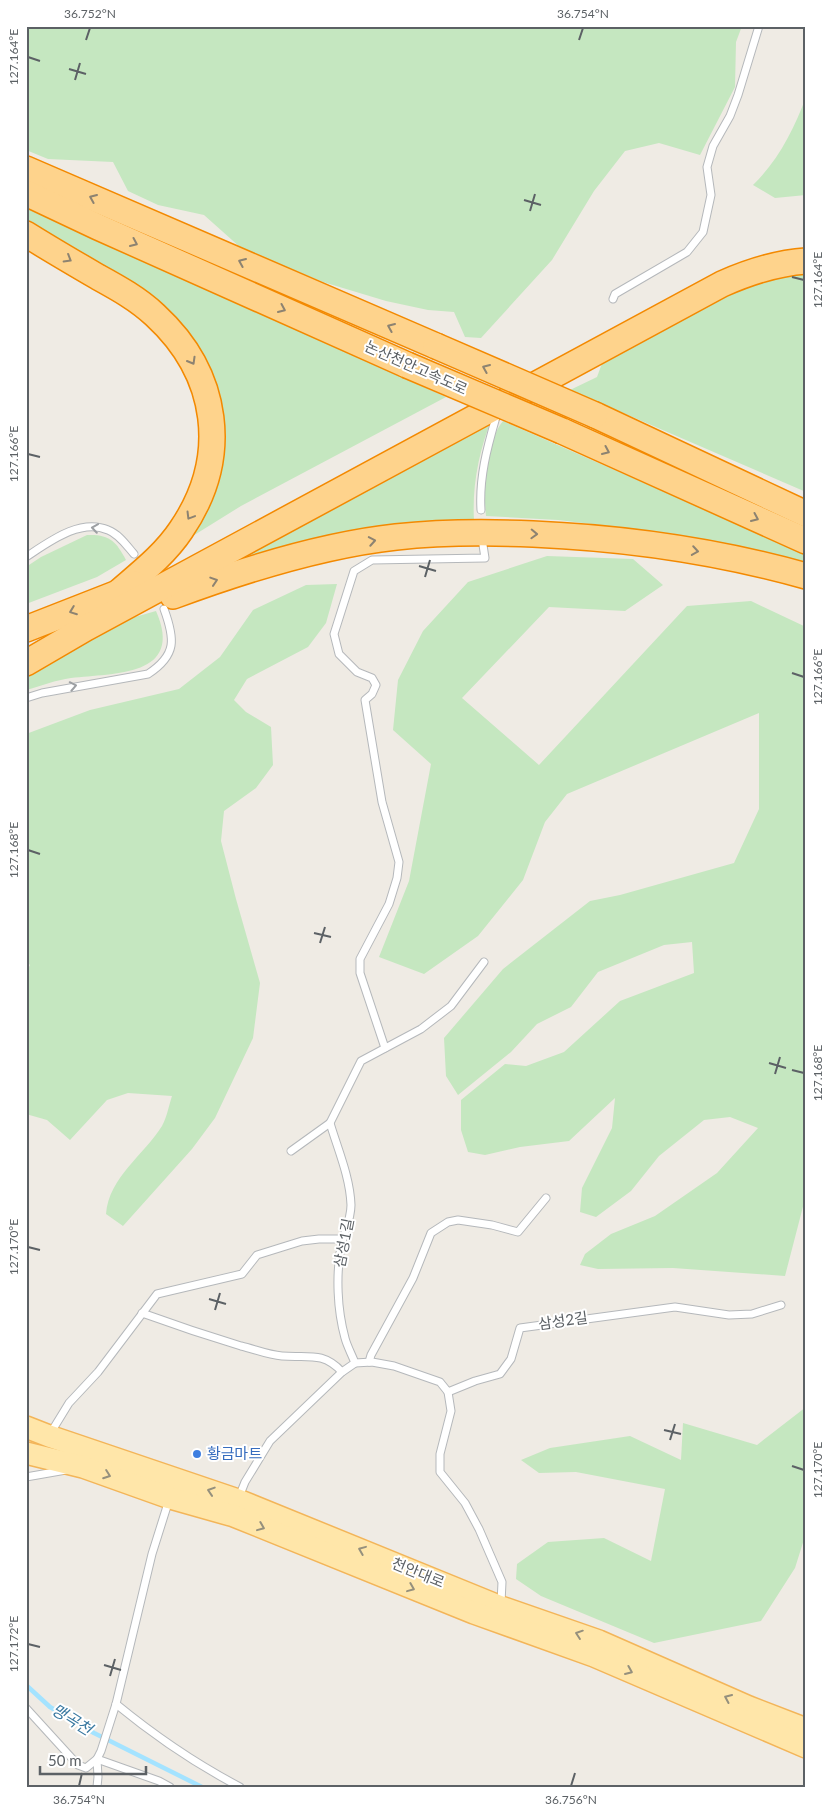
<svg xmlns="http://www.w3.org/2000/svg" width="832" height="1813" font-family="Lato,'Noto Sans KR',sans-serif">
  <rect width="100%" height="100%" fill="#efebe4"/>
  <!-- green -->
  <g fill="#c5e7c0">
    <path d="M 26,26 L 742,26 L 736,42 L 735,87 L 700,155 L 659,143 L 625,151 L 594,191 L 552,260 L 481,338 L 465,337 L 454,312 L 428,310 L 386,301 L 323,282 L 241,248 L 204,215 L 158,205 L 128,191 L 113,162 L 48,159 L 26,150 Z"/>
    <path d="M 806,97 L 806,195 L 775,198 L 753,185 C 778,161 794,129 806,97 Z"/>
    <path d="M 26,208 L 446,397 L 241,506 L 175,547 L 205,507 L 203,365 L 26,228 Z"/>
    <path d="M 806,268 L 806,492 L 570,390 L 597,377 L 608,347 L 722,291 Z"/>
    <path d="M 492,418 C 479,451 472,485 474,521 L 378,528 L 250,556 L 193,574 Z"/>
    <path d="M 503,421 L 806,554 L 806,566 L 675,534 L 558,520 L 486,516 C 483,489 485,443 503,421 Z"/>
    <path d="M 87,535 C 109,534 116,541 126,560 L 97,577 L 26,604 L 26,567 L 41,557 Z"/>
    <path d="M 547,556 L 633,559 L 663,585 L 625,611 L 549,607 L 462,698 L 539,765 L 687,606 L 751,601 L 806,627 L 806,1195 L 785,1276 L 673,1268 L 598,1269 L 580,1265 L 585,1254 L 611,1234 L 655,1216 L 717,1173 L 758,1128 L 730,1117 L 704,1120 L 659,1156 L 631,1191 L 596,1217 L 580,1212 L 582,1188 L 612,1128 L 615,1098 L 569,1141 L 520,1147 L 485,1155 L 468,1152 L 461,1130 L 461,1100 L 505,1064 L 526,1066 L 564,1052 L 620,1001 L 694,973 L 692,942 L 664,945 L 598,972 L 571,1007 L 537,1024 L 511,1052 L 458,1095 L 446,1076 L 444,1038 L 503,969 L 590,901 L 620,895 L 734,863 L 759,809 L 759,713 L 567,794 L 545,822 L 523,880 L 478,936 L 424,974 L 379,957 L 409,881 L 431,764 L 393,730 L 398,680 L 423,631 L 468,582 Z"/>
    <path d="M 337,584 L 326,623 L 308,647 L 247,679 L 234,700 L 246,712 L 271,727 L 273,765 L 256,788 L 224,811 L 221,841 L 236,899 L 260,983 L 253,1038 L 215,1118 L 192,1149 L 123,1226 L 106,1214 C 109,1177 144,1155 162,1126 C 167,1117 169,1105 172,1096 L 128,1093 L 107,1100 L 70,1140 L 47,1120 L 26,1114 L 26,973 L 30,965 L 26,961 L 26,734 L 90,710 L 179,689 L 220,657 L 253,610 L 306,585 Z"/>
    <path d="M 156,611 C 185,677 114,673 71,678 C 56,680 41,686 26,690 L 26,671 L 128,619 Z"/>
    <path d="M 806,1407 L 806,1533 L 795,1568 L 761,1621 L 654,1643 L 541,1596 L 516,1579 L 517,1564 L 548,1542 L 604,1538 L 651,1561 L 665,1489 L 576,1472 L 539,1473 L 521,1460 L 550,1448 L 630,1436 L 681,1460 L 683,1423 L 757,1445 Z"/>
  </g>
  <g fill="none" stroke-linecap="round" stroke-linejoin="round">
    <!-- stream -->
    <path stroke="#a4e3ff" stroke-width="4.5" d="M 26,1685 L 50,1707 L 94,1733 L 202,1787"/>
    <!-- lane casing -->
    <g stroke="#b5b8bb" stroke-width="9">
      <g id="lane">
        <path d="M 613,299 L 615,294 L 687,252 L 703,232 L 711,195 L 707,167 L 713,146 L 730,116 L 738,95 L 759,26"/>
        <path d="M 481,510 C 479,478 487,448 496,417 L 500,415"/>
        <path d="M 26,557 C 49,542 80,518 108,530 C 119,534 127,546 134,554"/>
        <path d="M 26,698 L 42,693 L 148,674 C 177,655 175,639 164,609"/>
        <path d="M 385,1048 L 360,973 L 360,959 L 389,904 L 397,878 L 399,862 L 382,802 L 365,700 L 372,694 L 376,685 L 372,678 L 357,672 L 339,654 L 334,634 L 354,571 L 372,560 L 485,558 L 483,545"/>
        <path d="M 291,1151 L 330,1123"/>
        <path d="M 142,1313 C 175,1325 208,1336 241,1346 C 254,1349 268,1355 282,1356 C 307,1358 323,1351 342,1372"/>
        <path d="M 369,1362 L 371,1355 L 413,1278 L 431,1233 L 448,1222 L 458,1220 L 492,1225 L 518,1232 L 546,1198"/>
        <path d="M 355,1363 L 372,1362 L 394,1366 L 440,1382 L 448,1392 L 475,1381 L 500,1374 L 511,1359 L 520,1328 L 675,1307 L 729,1315 L 752,1314 L 781,1305"/>
        <path d="M 448,1392 L 451,1411 L 440,1454 L 440,1472 L 465,1503 L 479,1529 L 502,1582 L 501,1603"/>
        <path d="M 50,1434 L 69,1403 L 98,1372 L 157,1294 L 242,1274 L 257,1255 L 302,1241 L 319,1239 L 343,1239"/>
        <path d="M 26,1477 L 66,1470"/>
        <path d="M 239,1497 L 245,1482 L 270,1441 L 342,1372 L 355,1363 C 352,1355 347,1346 345,1338 C 337,1309 336,1275 341,1246 C 344,1232 351,1220 351,1205 C 350,1177 338,1150 330,1123 L 361,1061 L 421,1029 L 451,1006 L 484,962"/>
        <path d="M 116,1704 C 155,1736 196,1764 240,1787"/>
        <path d="M 26,1708 L 78,1765 L 86,1768 L 97,1759 L 159,1781 L 170,1787"/>
        <path d="M 97,1787 L 98,1777 L 97,1759 L 101,1751 L 116,1704 L 152,1554 L 169,1500"/>
      </g>
    </g>
    <!-- primary casing -->
    <g stroke="#f3b559" stroke-width="24">
      <g id="primary">
        <path d="M 26,1427 L 49,1436 L 238,1500 L 501,1607 L 599,1641 L 749,1707 L 806,1729"/>
        <path d="M 26,1453 L 83,1467 L 170,1498 L 234,1516 L 474,1613 L 594,1656 L 806,1747"/>
      </g>
    </g>
    <!-- highway casing -->
    <g stroke="#f38900" stroke-width="28">
      <g id="highway">
        <path d="M 26,169 L 436,346"/>
        <path d="M 26,193 L 98,227 L 407,365"/>
        <path d="M 26,234 C 50,249 74,263 98,277 C 118,288 138,299 155,315 C 219,374 231,457 181,530 C 165,554 142,572 120,591"/>
        <path d="M 595,415 L 806,514"/>
        <path d="M 562,431 L 806,541"/>
        <path d="M 173,596 C 243,570 322,545 396,537 C 442,532 487,532 533,534 C 625,538 717,551 806,576"/>
        <path d="M 26,629 L 118,593 L 135,584"/>
        <path d="M 26,663 L 86,628 L 722,284 C 749,272 776,263 806,261"/>
      </g>
    </g>
    <!-- lane -->
    <use href="#lane" stroke="#fff" stroke-width="7"/>
    <!-- primary -->
    <use href="#primary" stroke="#ffe6a9" stroke-width="21"/>
    <!-- highway -->
    <use href="#highway" stroke="#fed38c" stroke-width="25"/>
    <!-- highway-bridge casing -->
    <g stroke="#f38900" stroke-width="28" stroke-linecap="butt">
      <g id="highway-bridge">
        <path d="M 436,346 L 595,415"/>
        <path d="M 407,365 L 562,431"/>
      </g>
    </g>
    <!-- highway-bridge -->
    <use href="#highway-bridge" stroke="#fed38c" stroke-width="25"/>
  </g>
  <!-- one-way arrows -->
  <defs><path id="oneway-chevron" d="M-2-3.5L2.5 0L-2 3.5" fill="none" stroke-width="1.6" stroke-linecap="round" stroke-linejoin="round" transform="scale(1.25)"/></defs>
  <g stroke="#8d8371">
    <use href="#oneway-chevron" transform="translate(93 198) rotate(-157)"/>
    <use href="#oneway-chevron" transform="translate(134 243) rotate(24)"/>
    <use href="#oneway-chevron" transform="translate(68 259) rotate(31)"/>
    <use href="#oneway-chevron" transform="translate(242 262) rotate(-157)"/>
    <use href="#oneway-chevron" transform="translate(282 309) rotate(24)"/>
    <use href="#oneway-chevron" transform="translate(391 327) rotate(-157)"/>
    <use href="#oneway-chevron" transform="translate(192 361) rotate(60)"/>
    <use href="#oneway-chevron" transform="translate(486 368) rotate(-157)"/>
    <use href="#oneway-chevron" transform="translate(606 451) rotate(24)"/>
    <use href="#oneway-chevron" transform="translate(190 516) rotate(121)"/>
    <use href="#oneway-chevron" transform="translate(755 518) rotate(24)"/>
    <use href="#oneway-chevron" transform="translate(534 534) rotate(2)"/>
    <use href="#oneway-chevron" transform="translate(372 541) rotate(-10)"/>
    <use href="#oneway-chevron" transform="translate(695 551) rotate(9)"/>
    <use href="#oneway-chevron" transform="translate(214 581) rotate(-18)"/>
    <use href="#oneway-chevron" transform="translate(73 611) rotate(159)"/>
  </g>
  <g stroke="#9da0a3">
    <use href="#oneway-chevron" transform="translate(95 528) rotate(-171)"/>
    <use href="#oneway-chevron" transform="translate(73 686) rotate(-11)"/>
  </g>
  <g stroke="#95907d">
    <use href="#oneway-chevron" transform="translate(107 1475) rotate(20)"/>
    <use href="#oneway-chevron" transform="translate(211 1491) rotate(-162)"/>
    <use href="#oneway-chevron" transform="translate(261 1527) rotate(22)"/>
    <use href="#oneway-chevron" transform="translate(362 1550) rotate(-158)"/>
    <use href="#oneway-chevron" transform="translate(411 1588) rotate(22)"/>
    <use href="#oneway-chevron" transform="translate(579 1634) rotate(-161)"/>
    <use href="#oneway-chevron" transform="translate(629 1671) rotate(23)"/>
    <use href="#oneway-chevron" transform="translate(728 1698) rotate(-156)"/>
  </g>
  <!-- ticks -->
  <path fill="none" stroke="#5c6165" stroke-width="2" d="M 86,40 L 90,28M 579,40 L 583,28M 28,57 L 40,61M 69,69 L 86,74M 75,80 L 80,63M 524,200 L 541,205M 530,211 L 535,194M 792,277 L 804,280M 28,454 L 40,457M 419,566 L 436,571M 425,577 L 430,560M 792,673 L 804,677M 28,850 L 40,854M 314,933 L 331,937M 320,943 L 325,927M 769,1063 L 786,1068M 792,1070 L 804,1073M 775,1074 L 780,1057M 28,1247 L 40,1250M 209,1299 L 226,1304M 215,1310 L 220,1293M 664,1430 L 681,1434M 670,1440 L 675,1424M 792,1466 L 804,1470M 28,1644 L 40,1647M 104,1665 L 121,1670M 110,1676 L 115,1659M 79,1786 L 82,1773M 571,1786 L 575,1773"/>
  <!-- markers -->
  <circle fill="#3f7fe0" stroke="#fff" stroke-width="2" cx="197" cy="1454" r="5"/>
  <g text-anchor="middle" stroke-width="4" stroke-linejoin="round" paint-order="stroke">
    <!-- street labels -->
    <g font-size="15" fill="#5c6165" stroke="#fff">
      <text transform="translate(416 368) rotate(24)" y="5">논산천안고속도로</text>
      <text transform="translate(344 1243) rotate(-79)" y="5">삼성1길</text>
      <text transform="translate(563 1321) rotate(-8)" y="5">삼성2길</text>
      <text transform="translate(418 1573) rotate(22)" y="5">천안대로</text>
    </g>
    <!-- shop labels -->
    <g font-size="15" fill="#366cbe" stroke="#fff" text-anchor="start">
      <text x="207" y="1459">황금마트</text>
    </g>
    <!-- water labels -->
    <g font-size="16" font-style="italic" fill="#3a79a1" stroke="#fff">
      <text transform="translate(72 1719) rotate(32)" y="6">맹곡천</text>
    </g>
  </g>
  <!-- border -->
  <rect width="832" height="1813" fill="none" stroke="#ffffff" stroke-width="55"/>
  <!-- scale -->
  <path d="M40 1766v8h106v-8" fill="none" stroke="#5c6165" stroke-width="2.5"/>
  <text x="48" y="1766" font-size="15" fill="#5c6165" stroke="#ffffff" stroke-width="4" paint-order="stroke">50 m</text>
  <rect x="28" y="28" width="776" height="1758" fill="none" stroke="#5c6165" stroke-width="2"/>
  <g font-size="12" text-anchor="middle" fill="#5c6165">
    <text x="90" y="18">36.752°N</text>
    <text x="583" y="18">36.754°N</text>
    <text transform="translate(14 57) rotate(-90)" y="4">127.164°E</text>
    <text transform="translate(818 280) rotate(-90)" y="4">127.164°E</text>
    <text transform="translate(14 454) rotate(-90)" y="4">127.166°E</text>
    <text transform="translate(818 677) rotate(-90)" y="4">127.166°E</text>
    <text transform="translate(14 850) rotate(-90)" y="4">127.168°E</text>
    <text transform="translate(818 1073) rotate(-90)" y="4">127.168°E</text>
    <text transform="translate(14 1247) rotate(-90)" y="4">127.170°E</text>
    <text transform="translate(818 1470) rotate(-90)" y="4">127.170°E</text>
    <text transform="translate(14 1644) rotate(-90)" y="4">127.172°E</text>
    <text x="79" y="1804">36.754°N</text>
    <text x="571" y="1804">36.756°N</text>
  </g>
</svg>
